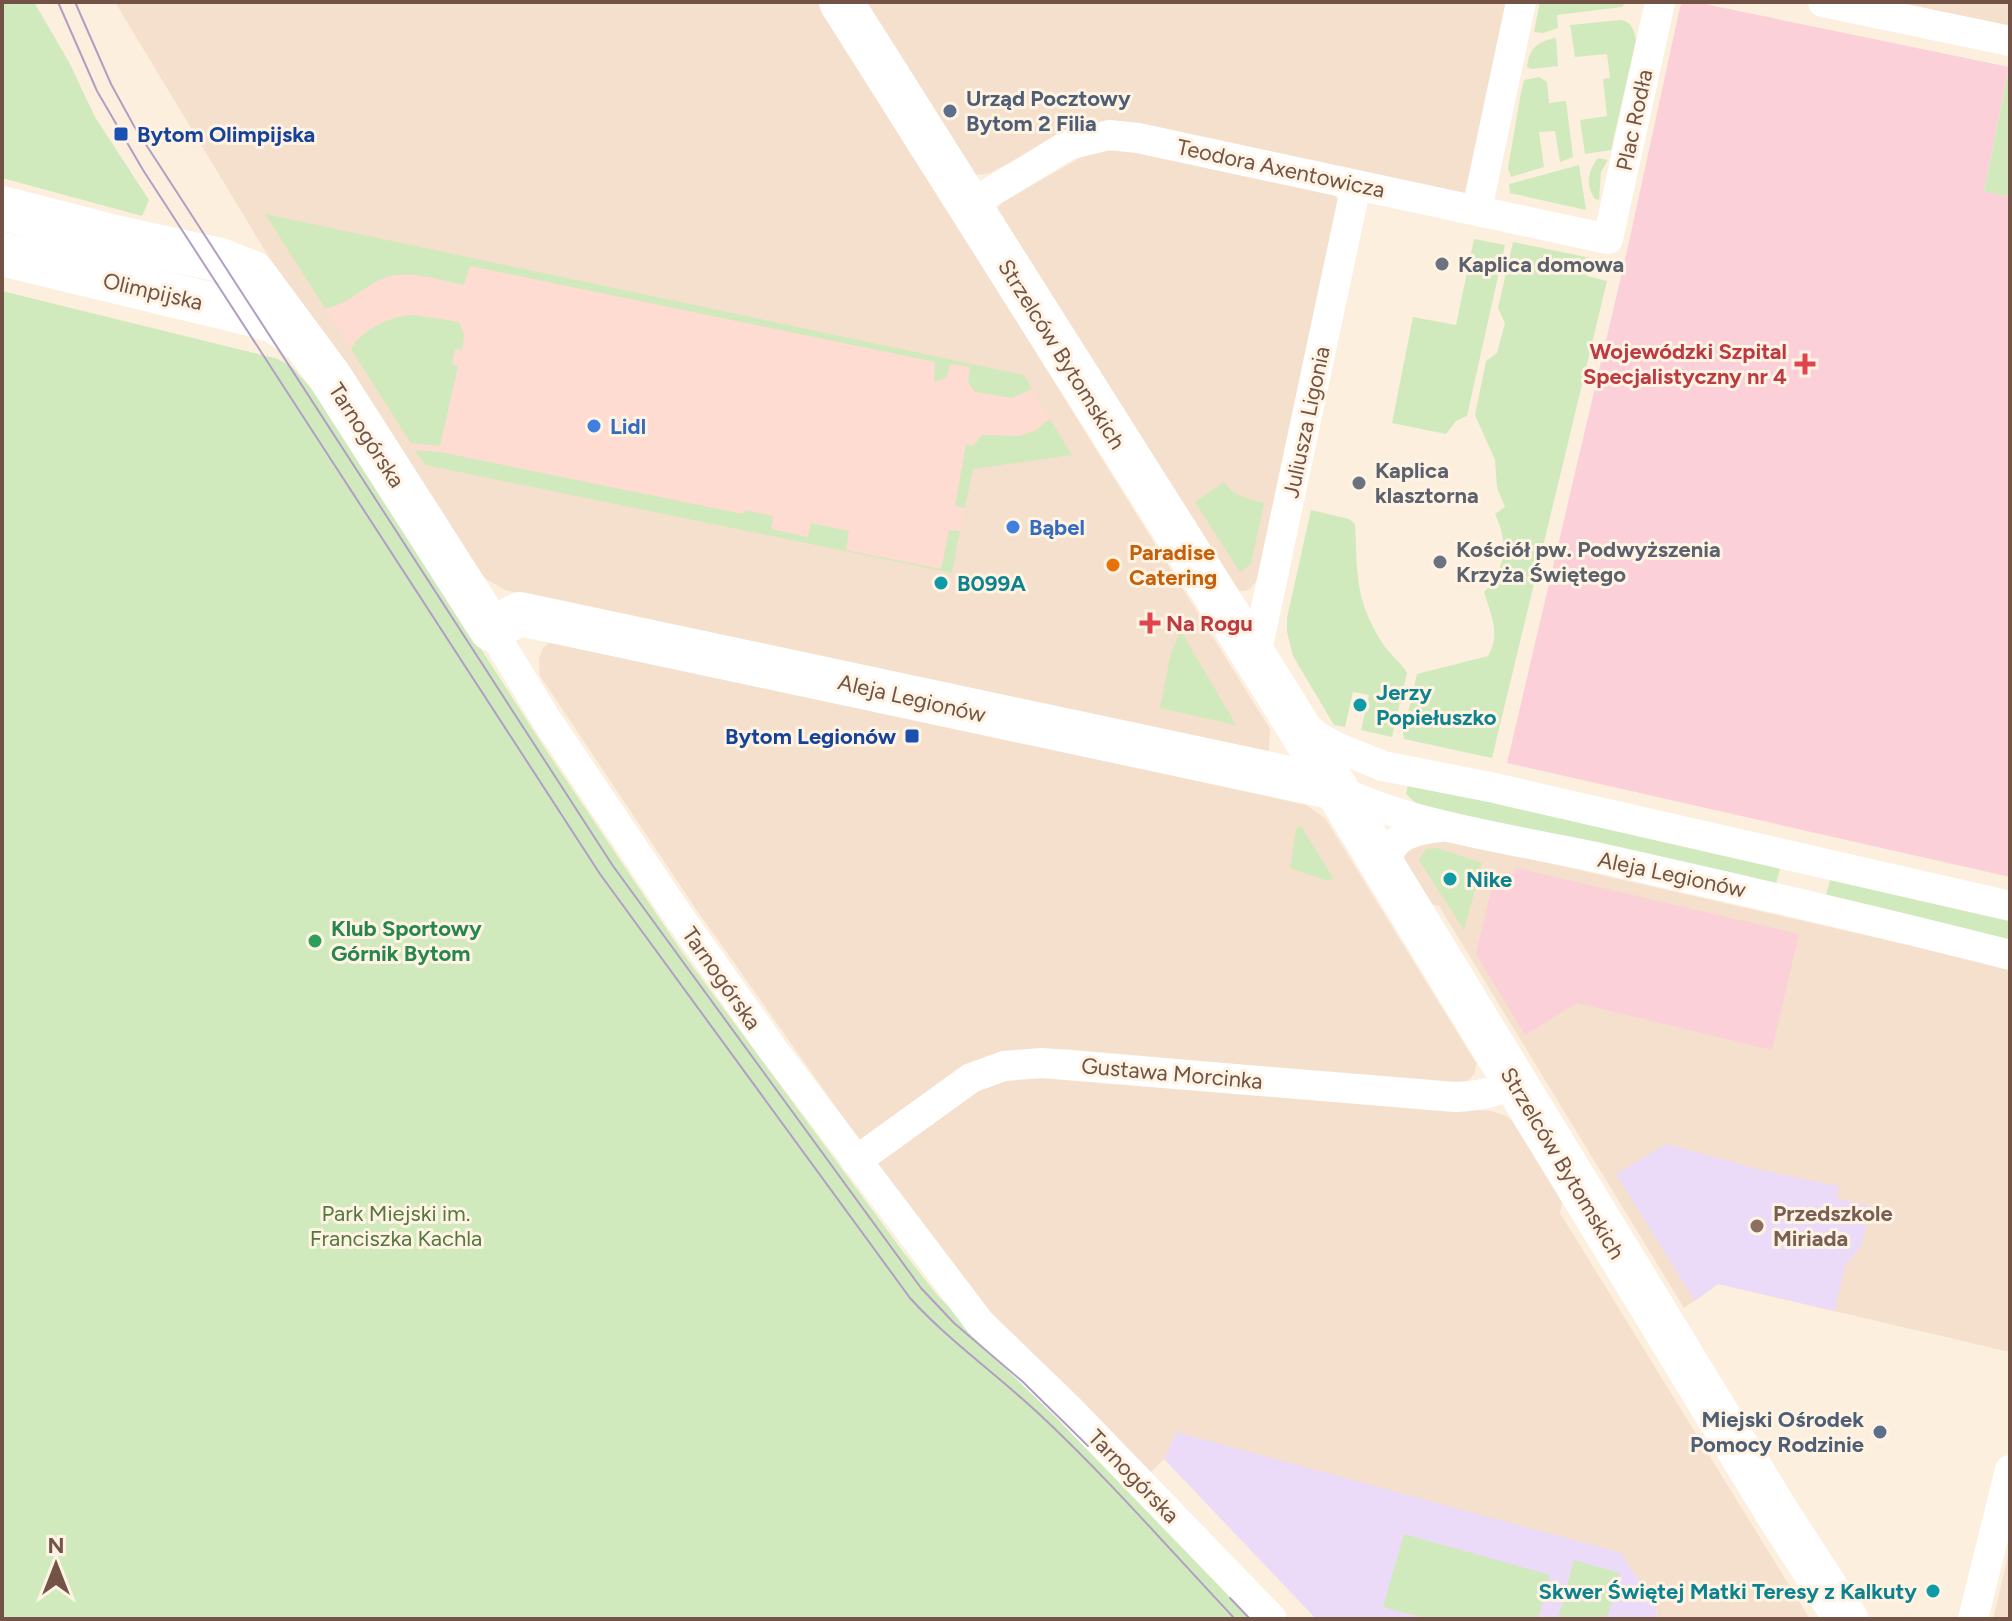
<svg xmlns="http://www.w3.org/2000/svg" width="2012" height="1621" font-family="Figtree,sans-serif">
  <rect width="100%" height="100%" fill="#fdefde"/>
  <!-- residential -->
  <g fill="#f4e0cc">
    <path d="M 115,2 L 818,2 L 1270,729 L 1269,750 L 1264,754 L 1226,749 L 505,590 L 486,579 L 455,546 L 270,259 Z"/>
    <path d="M 866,2 L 1513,2 L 1467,194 L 1106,121 L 1076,127 L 990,173 L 977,175 L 969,170 Z"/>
    <path d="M 1886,2 L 2010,2 L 2010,29 Z"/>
    <path d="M 1130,149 L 1334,195 L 1338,200 L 1259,577 L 1250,589 L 1243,591 L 1235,590 L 1000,219 L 998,208 L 1001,203 L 1083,156 L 1100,150 Z"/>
    <path d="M 550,642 L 561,642 L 1306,805 L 1325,818 L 1476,1063 L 1475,1073 L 1468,1081 L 1456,1084 L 1066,1049 L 1025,1050 L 860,1141 L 696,909 L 540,676 L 539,659 L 543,648 Z"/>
    <path d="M 1430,836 L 2010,968 L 2010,1352 L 1718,1284 L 1684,1308 L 1439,906 L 1426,903 L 1405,865 L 1404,856 L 1409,849 Z"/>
    <path d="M 1029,1075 L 1224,1088 L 1491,1111 L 1506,1116 L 1512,1121 L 1562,1202 L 1560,1213 L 1810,1619 L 1656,1619 L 1657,1607 L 1176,1432 L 1164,1459 L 1151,1472 L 1007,1334 L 875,1161 L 974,1090 L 1006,1078 Z"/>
    <path d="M 2010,1548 L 2010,1619 L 1993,1619 Z"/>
  </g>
  <!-- commercial -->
  <path fill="#fedcd1" d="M 265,214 L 1024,375 L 1072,455 L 973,469 L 952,573 L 425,465 Z"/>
  <!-- education -->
  <g fill="#ecdbf8">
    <path d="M 1667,1144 L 1761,1170 L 1839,1186 L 1837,1198 L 1871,1206 L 1861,1247 L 1845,1266 L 1835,1311 L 1718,1284 L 1695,1301 L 1616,1174 Z"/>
    <path d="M 1176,1432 L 1621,1553 L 1657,1608 L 1656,1619 L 1316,1619 L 1164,1459 Z"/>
  </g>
  <!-- medical -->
  <g fill="#fbd0d8">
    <path d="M 1695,2 L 2009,67 L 1984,191 L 2010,197 L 2010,877 L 1507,763 L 1627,251 L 1680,7 L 1683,2 Z"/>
    <path d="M 1516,868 L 1799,934 L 1772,1050 L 1577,1003 L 1525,1035 L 1476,954 L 1492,887 L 1495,887 L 1498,876 L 1505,872 L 1514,874 Z"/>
  </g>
  <!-- green -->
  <g fill="#d1eabd">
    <path d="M 2,2 L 34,2 L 69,62 L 95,117 L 149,200 L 142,216 L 2,178 Z"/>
    <path d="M 1540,2 L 1626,2 L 1622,7 L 1557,15 L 1558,28 L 1543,33 L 1534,32 Z"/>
    <path d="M 1621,20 C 1632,22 1634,30 1636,40 L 1611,150 L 1585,154 L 1580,120 L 1607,116 L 1603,79 L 1610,78 L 1607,54 L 1575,57 L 1570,25 Z"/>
    <path d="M 1556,38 L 1558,66 L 1532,69 L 1527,67 C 1529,48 1538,41 1556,38 Z"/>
    <path d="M 2008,73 L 2010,74 L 2010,197 L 1984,191 Z"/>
    <path d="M 1539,77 L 1547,82 L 1549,103 L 1566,101 L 1573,157 L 1560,162 L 1555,131 L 1539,132 L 1544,167 L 1511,177 L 1508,168 L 1521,92 L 1524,80 Z"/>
    <path d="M 1598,158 L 1608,160 L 1601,172 L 1599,200 L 1595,199 C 1585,185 1588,171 1598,158 Z"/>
    <path d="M 1579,165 L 1586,210 L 1510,193 L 1509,184 Z"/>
    <path d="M 265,214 L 1024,375 L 1032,389 L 1012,398 L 975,392 L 968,382 L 970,367 L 950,364 L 947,377 L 934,382 L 935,362 L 470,266 L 464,285 C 439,280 406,268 382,279 C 362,287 347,306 325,308 Z"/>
    <path d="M 1474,239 L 1505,245 L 1467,416 L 1456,421 L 1446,434 L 1392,423 L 1413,317 L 1456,325 Z"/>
    <path d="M 1513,242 L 1591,258 L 1587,276 L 1607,281 L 1492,758 L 1404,739 L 1403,733 L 1417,674 L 1488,656 C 1501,634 1491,615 1484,592 C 1506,569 1509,543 1495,514 L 1505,507 L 1497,488 L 1495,460 L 1475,415 L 1486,361 L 1497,353 L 1505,323 L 1498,308 Z"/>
    <path d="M 2,291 L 278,359 L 292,367 L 311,388 L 336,423 L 544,747 L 682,952 L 904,1253 L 938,1296 L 1259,1619 L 2,1619 Z"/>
    <path d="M 415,315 L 459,322 L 464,335 L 462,350 L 455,349 L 452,364 L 458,366 L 440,446 L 411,443 L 351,349 C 361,330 393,314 415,315 Z"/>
    <path d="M 1050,419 L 1072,455 L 973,469 L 965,508 L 955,506 L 966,444 L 973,446 L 982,435 L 1019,436 L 1036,430 Z"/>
    <path d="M 415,450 L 440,452 L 743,514 L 745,510 L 773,516 L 771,529 L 808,537 L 811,523 L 849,531 L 846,550 L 941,569 L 949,530 L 960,531 L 952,573 L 425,465 Z"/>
    <path d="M 1224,482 C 1233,496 1249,499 1264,503 L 1251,564 L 1240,572 L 1195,502 Z"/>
    <path d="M 1311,510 L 1349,519 L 1355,524 C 1358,576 1354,598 1383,644 C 1390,655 1401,662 1407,673 L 1392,737 L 1361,730 L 1369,695 L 1353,692 L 1345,727 L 1334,725 L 1293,656 L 1287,632 L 1287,618 Z"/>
    <path d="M 1181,631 L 1236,725 L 1160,708 L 1171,652 Z"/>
    <path d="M 1415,782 L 1781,866 L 1775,887 L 1417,804 L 1406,794 L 1408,785 Z"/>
    <path d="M 1301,826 L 1333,878 L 1328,881 L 1290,868 L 1296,829 Z"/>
    <path d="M 1437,848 L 1482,863 L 1464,930 L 1419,860 L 1426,849 Z"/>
    <path d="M 1831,877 L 2010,917 L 2010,941 L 1825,899 Z"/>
    <path d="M 1404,1534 L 1550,1575 L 1538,1619 L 1428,1619 L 1383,1607 Z"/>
    <path d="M 1574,1560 L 1620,1573 L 1607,1619 L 1558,1619 Z"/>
  </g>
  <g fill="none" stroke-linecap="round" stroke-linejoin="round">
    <!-- street -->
    <g stroke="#fff" stroke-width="30">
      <path d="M 1823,2 L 2010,41"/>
      <path d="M 968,206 L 1068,145 L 1109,135 L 1138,138 L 1608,239 L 1660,2"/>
      <path d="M 1477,209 L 1521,2"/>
      <path d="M 491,629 L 546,719 L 682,921 L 774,1051 L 980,1323 L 1067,1407 L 1272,1619"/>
      <path d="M 1255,660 L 1356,185"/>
      <path d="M 1303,723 L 1315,735 L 1336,747 L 1383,766 L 1490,787 L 2010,906"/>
      <path d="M 1336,789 C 1411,826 1512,839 1595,857 C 1734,888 1872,920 2010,955"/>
      <path d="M 1385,870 C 1388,836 1411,830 1441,827"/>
      <path d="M 856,1161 L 971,1078 L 1004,1066 L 1042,1063 L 1455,1097 C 1477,1096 1495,1093 1514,1083"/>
      <path d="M 1973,1619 L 2010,1470"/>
    </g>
    <!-- secondary -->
    <g stroke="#fff" stroke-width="44">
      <path d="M 841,2 L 1285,705 L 1778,1514 L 1846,1619"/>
      <path d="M 2,208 L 119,238 L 220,260 L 253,273 L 330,377 L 491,629 L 520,614 L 1336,788"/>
      <path d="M 2,254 L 255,315 L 276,322 L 299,338"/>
    </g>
    <!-- tram -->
    <g stroke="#b19ec5" stroke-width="2">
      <path d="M 58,2 L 97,91 L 143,170 L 600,874 L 910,1298 C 949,1341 995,1373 1037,1412 C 1107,1477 1170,1550 1235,1619"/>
      <path d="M 75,2 L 111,84 L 134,126 L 613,866 L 921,1288 L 954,1323 L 1023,1382 L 1088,1446"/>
      <path d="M 1230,1598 L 1250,1619"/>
    </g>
  </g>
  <!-- markers -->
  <g fill="#5c6f8a" stroke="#fff3e4" stroke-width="3">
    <circle cx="950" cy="111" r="8"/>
    <circle cx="1880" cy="1432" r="8"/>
  </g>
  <g fill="#1a4fb4" stroke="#fff3e4" stroke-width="3">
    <rect x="113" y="126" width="16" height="16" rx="4"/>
    <rect x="904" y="728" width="16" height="16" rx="4"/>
  </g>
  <g fill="#6b7280" stroke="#fff3e4" stroke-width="3">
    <circle cx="1442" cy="264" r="8"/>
    <circle cx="1359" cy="483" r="8"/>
    <circle cx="1440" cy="562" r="8"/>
  </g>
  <g fill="#e0444e" stroke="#fff3e4" stroke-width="3">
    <path d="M1801 352h8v8h8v8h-8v8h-8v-8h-8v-8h8z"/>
    <path d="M1146 611h8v8h8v8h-8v8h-8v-8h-8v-8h8z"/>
  </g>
  <g fill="#3f7fe0" stroke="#fff3e4" stroke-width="3">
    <circle cx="594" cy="426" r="8"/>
    <circle cx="1013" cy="527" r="8"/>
  </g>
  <circle fill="#e8710a" stroke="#fff3e4" stroke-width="3" cx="1113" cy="565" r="8"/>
  <g fill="#0f9aa8" stroke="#fff3e4" stroke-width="3">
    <circle cx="941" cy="583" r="8"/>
    <circle cx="1360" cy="705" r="8"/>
    <circle cx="1450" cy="879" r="8"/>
    <circle cx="1933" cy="1591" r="8"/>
  </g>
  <circle fill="#2e9e5b" stroke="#fff3e4" stroke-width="3" cx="315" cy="941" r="8"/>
  <circle fill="#8d6e63" stroke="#fff3e4" stroke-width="3" cx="1757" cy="1226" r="8"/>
  <g text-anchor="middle" stroke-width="6" stroke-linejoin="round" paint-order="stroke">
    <!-- service labels -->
    <g font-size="22" font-weight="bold" fill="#4e5e75" stroke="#fff3e4" text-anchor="start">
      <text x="966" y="106">Urząd Pocztowy<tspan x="966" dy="25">Bytom 2 Filia</tspan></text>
      <text x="1864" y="1427" text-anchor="end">Miejski Ośrodek<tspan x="1864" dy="25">Pomocy Rodzinie</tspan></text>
    </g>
    <!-- street labels -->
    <g font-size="22" fill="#725346" stroke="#fff3e4">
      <text transform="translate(1634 120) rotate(-78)" y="8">Plac Rodła</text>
      <text transform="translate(1281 168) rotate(12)" y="8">Teodora Axentowicza</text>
      <text transform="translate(153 291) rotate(13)" y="8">Olimpijska</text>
      <text transform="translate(1062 354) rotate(58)" y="8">Strzelców Bytomskich</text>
      <text transform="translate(1306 422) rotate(-78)" y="8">Juliusza Ligonia</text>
      <text transform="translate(367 435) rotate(57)" y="8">Tarnogórska</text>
      <text transform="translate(912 698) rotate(13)" y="8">Aleja Legionów</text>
      <text transform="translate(1672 874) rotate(12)" y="8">Aleja Legionów</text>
      <text transform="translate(722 978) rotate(55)" y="8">Tarnogórska</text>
      <text transform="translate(1172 1073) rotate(5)" y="8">Gustawa Morcinka</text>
      <text transform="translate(1563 1163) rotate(59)" y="8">Strzelców Bytomskich</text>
      <text transform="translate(1134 1476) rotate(46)" y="8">Tarnogórska</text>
    </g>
    <!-- transit labels -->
    <g font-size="22" font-weight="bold" fill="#164399" stroke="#fff3e4" text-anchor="start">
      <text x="137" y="142">Bytom Olimpijska</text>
      <text x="896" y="744" text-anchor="end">Bytom Legionów</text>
    </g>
    <!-- worship labels -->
    <g font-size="22" font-weight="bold" fill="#5b616d" stroke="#fff3e4" text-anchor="start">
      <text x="1458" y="272">Kaplica domowa</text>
      <text x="1375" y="478">Kaplica<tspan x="1375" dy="25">klasztorna</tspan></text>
      <text x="1456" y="557">Kościół pw. Podwyższenia<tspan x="1456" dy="25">Krzyża Świętego</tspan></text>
    </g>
    <!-- health labels -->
    <g font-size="22" font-weight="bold" fill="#be3a42" stroke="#fff3e4" text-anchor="end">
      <text x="1787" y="359">Wojewódzki Szpital<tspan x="1787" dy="25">Specjalistyczny nr 4</tspan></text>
      <text x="1166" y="631" text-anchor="start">Na Rogu</text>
    </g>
    <!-- shop labels -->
    <g font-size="22" font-weight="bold" fill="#366cbe" stroke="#fff3e4" text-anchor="start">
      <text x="610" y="434">Lidl</text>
      <text x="1029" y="535">Bąbel</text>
    </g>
    <!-- food labels -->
    <g font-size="22" font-weight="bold" fill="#c56008" stroke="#fff3e4" text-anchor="start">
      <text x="1129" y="560">Paradise<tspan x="1129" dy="25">Catering</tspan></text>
    </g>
    <!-- culture labels -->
    <g font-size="22" font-weight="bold" fill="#0d838f" stroke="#fff3e4" text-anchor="start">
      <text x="957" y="591">B099A</text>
      <text x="1376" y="700">Jerzy<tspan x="1376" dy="25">Popiełuszko</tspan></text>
      <text x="1466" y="887">Nike</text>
      <text x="1917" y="1599" text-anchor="end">Skwer Świętej Matki Teresy z Kalkuty</text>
    </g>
    <!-- leisure labels -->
    <g font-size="22" font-weight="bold" fill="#27864d" stroke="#fff3e4" text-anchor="start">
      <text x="331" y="936">Klub Sportowy<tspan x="331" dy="25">Górnik Bytom</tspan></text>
    </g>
    <!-- park labels -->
    <g font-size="22" fill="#53783e" stroke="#fff3e4">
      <text x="396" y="1221">Park Miejski im.<tspan x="396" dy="25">Franciszka Kachla</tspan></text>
    </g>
    <!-- education labels -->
    <g font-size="22" font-weight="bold" fill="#785e54" stroke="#fff3e4" text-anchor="start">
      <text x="1773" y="1221">Przedszkole<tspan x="1773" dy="25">Miriada</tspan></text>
    </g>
  </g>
  <!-- border -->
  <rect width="2012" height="1621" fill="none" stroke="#725346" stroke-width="8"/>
  <!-- north arrow -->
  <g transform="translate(56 1565)" stroke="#fff3e4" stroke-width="6" paint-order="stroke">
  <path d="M0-6L14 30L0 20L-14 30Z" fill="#725346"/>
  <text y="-12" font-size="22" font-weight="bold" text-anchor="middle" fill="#725346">N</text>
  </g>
</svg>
